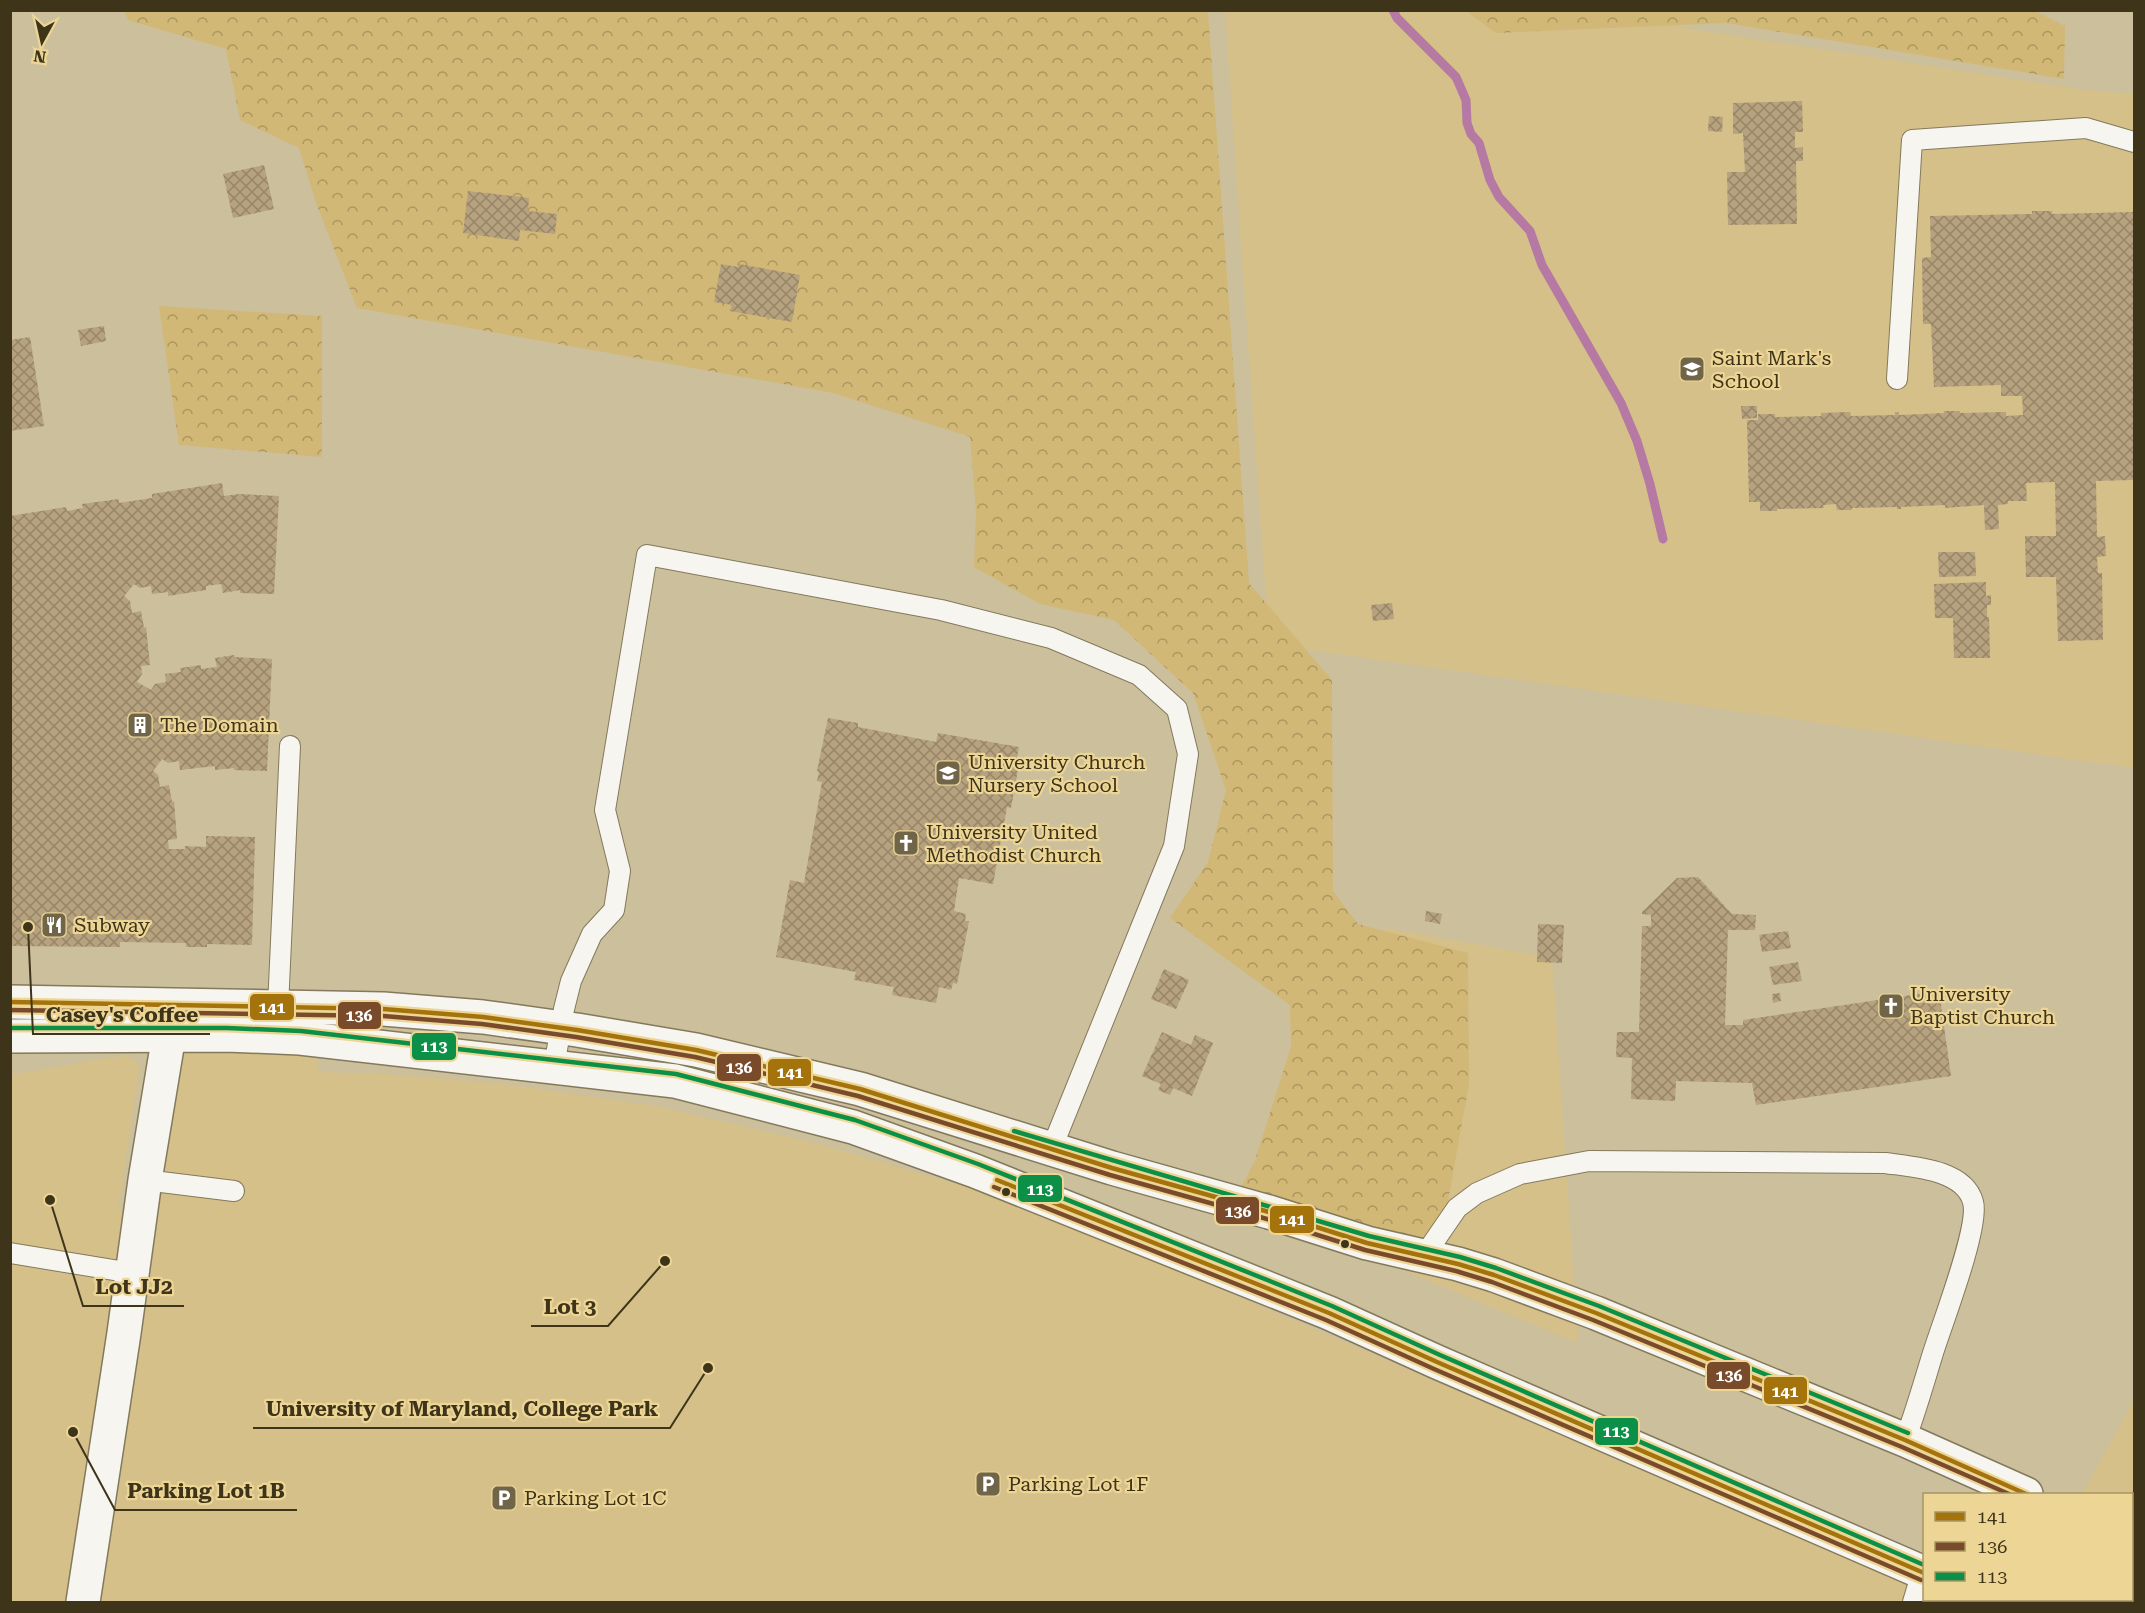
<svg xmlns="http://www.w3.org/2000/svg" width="2145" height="1613" font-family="'Roboto Serif',serif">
  <defs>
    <pattern id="forest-crowns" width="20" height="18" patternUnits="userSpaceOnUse" patternTransform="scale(1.5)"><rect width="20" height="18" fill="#d2b876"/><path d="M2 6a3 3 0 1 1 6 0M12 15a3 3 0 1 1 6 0" fill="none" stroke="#ac9660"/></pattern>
    <pattern id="building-cross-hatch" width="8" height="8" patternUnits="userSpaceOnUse" patternTransform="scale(1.5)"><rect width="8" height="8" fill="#b7a27f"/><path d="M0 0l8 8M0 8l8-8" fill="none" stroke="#968567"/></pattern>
  </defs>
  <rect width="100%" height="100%" fill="#ccbf9c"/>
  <!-- built -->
  <g fill="#d5c089">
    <path d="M 1225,11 L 1574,11 L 2084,90 L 2134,94 L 2134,768 L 1269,644 Z"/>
    <path d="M 1387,928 L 1552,958 L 1578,1343 L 1267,1214 Z"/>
    <path d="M 316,1047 L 319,1072 L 386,1074 L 502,1084 L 656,1106 L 823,1145 L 963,1186 L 1055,1218 L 1924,1591 L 1924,1600 L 1946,1600 L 1953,1602 L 11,1602 L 10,1073 L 22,1073 L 108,1058 L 127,1056 L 135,1060 L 139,1069 L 118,1209 L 149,1214 L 181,1054 L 193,1050 Z"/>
    <path d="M 2134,1400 L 2134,1595 L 2132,1595 L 2132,1494 L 2082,1494 Z"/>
  </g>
  <!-- forest -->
  <g fill="url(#forest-crowns)">
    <path d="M 125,11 L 1228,11 L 1208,12 L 1249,583 L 1332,680 L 1333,891 L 1358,924 L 1468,953 L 1469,1084 L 1435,1274 L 1242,1186 L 1255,1160 L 1291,1047 L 1290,1005 L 1170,918 L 1208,862 L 1226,790 L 1193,693 L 1114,620 L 1040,604 L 974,567 L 976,511 L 970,437 L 833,393 L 357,308 L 316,203 L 299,148 L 240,120 L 226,49 L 128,20 Z"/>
    <path d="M 1466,11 L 2035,11 L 2065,26 L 2064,79 L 1726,23 L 1496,33 Z"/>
    <path d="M 159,306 L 322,316 L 322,457 L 179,445 Z"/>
  </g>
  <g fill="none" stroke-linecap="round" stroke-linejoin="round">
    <!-- stream -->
    <path stroke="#b579a4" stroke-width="9" d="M 1393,10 L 1397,18 L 1456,77 L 1466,100 L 1467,123 L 1471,134 L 1479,143 L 1490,180 L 1499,197 L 1530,231 L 1542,265 L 1621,403 L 1637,441 L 1650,484 L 1663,539"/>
  </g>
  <!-- building -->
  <g fill="url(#building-cross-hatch)">
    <path d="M 1802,101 L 1803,132 L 1795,132 L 1795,148 L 1803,147 L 1803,161 L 1796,161 L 1797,224 L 1728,225 L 1727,172 L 1745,172 L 1743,133 L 1733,134 L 1733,103 Z"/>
    <path d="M 1709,116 L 1723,117 L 1722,132 L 1708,131 Z"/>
    <path d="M 264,165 L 274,209 L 233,218 L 223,174 Z"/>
    <path d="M 468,191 L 529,198 L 528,211 L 557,214 L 555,234 L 520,230 L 519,241 L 463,233 Z"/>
    <path d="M 2032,211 L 2052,211 L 2052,214 L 2133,212 L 2134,219 L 2134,480 L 2096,481 L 2097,537 L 2105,536 L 2106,556 L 2097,557 L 2098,573 L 2102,573 L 2103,640 L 2058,641 L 2056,577 L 2026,577 L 2025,536 L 2056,536 L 2055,482 L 2026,483 L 2027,501 L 2008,501 L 2008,504 L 1998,505 L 1999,529 L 1985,530 L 1984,505 L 1945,508 L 1945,505 L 1901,507 L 1901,509 L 1897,509 L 1897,507 L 1852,508 L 1852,510 L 1837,510 L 1836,504 L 1823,505 L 1824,508 L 1777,509 L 1777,511 L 1760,511 L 1760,502 L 1749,502 L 1747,420 L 1758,420 L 1758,414 L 1775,414 L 1775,417 L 1821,416 L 1821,413 L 1850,412 L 1851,416 L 1895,415 L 1895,412 L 1899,412 L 1899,415 L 1944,413 L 1944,411 L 1959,411 L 1960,413 L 2006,412 L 2006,416 L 2023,415 L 2022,396 L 2001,396 L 2001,385 L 1934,387 L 1931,324 L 1923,324 L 1922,258 L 1931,257 L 1930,216 L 2032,214 Z"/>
    <path d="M 721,264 L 738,267 L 739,264 L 800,275 L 792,322 L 730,311 L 732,305 L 714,302 Z"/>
    <path d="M 104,326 L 106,341 L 81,346 L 78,330 Z"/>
    <path d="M 30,337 L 44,426 L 10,431 L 10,340 Z"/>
    <path d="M 1741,406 L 1757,406 L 1757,418 L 1742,419 Z"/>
    <path d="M 222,483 L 224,496 L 239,494 L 279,496 L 274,594 L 240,593 L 240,590 L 223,593 L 221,584 L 206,586 L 206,590 L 168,596 L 168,592 L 152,594 L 151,586 L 140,588 L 134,584 L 124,596 L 130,601 L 132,613 L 141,611 L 144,628 L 146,627 L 150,665 L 141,666 L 142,674 L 137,682 L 151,690 L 155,684 L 166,682 L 165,674 L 181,672 L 180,668 L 201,665 L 201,669 L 217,667 L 215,658 L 234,655 L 235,657 L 272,659 L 267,771 L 234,770 L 234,768 L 215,770 L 215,766 L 180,770 L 179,761 L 168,763 L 162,759 L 153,771 L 158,775 L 160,787 L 169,785 L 172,802 L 174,801 L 177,839 L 168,840 L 169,849 L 185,849 L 185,846 L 206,847 L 206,836 L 255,837 L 252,945 L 207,944 L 207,947 L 186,947 L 186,943 L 120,942 L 120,947 L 11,946 L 10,516 L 66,507 L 67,511 L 83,508 L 82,504 L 119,499 L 119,503 L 152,498 L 152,494 Z"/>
    <path d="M 1938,552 L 1975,552 L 1976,576 L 1939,577 Z"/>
    <path d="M 1986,582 L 1986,596 L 1991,595 L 1991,605 L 1987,605 L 1987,617 L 1989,617 L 1990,658 L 1954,658 L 1953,618 L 1935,618 L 1934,584 Z"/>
    <path d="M 1392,603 L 1394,619 L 1373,621 L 1371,605 Z"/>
    <path d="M 828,718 L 858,723 L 858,727 L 936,742 L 938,733 L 1019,747 L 1016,763 L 1019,764 L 1011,808 L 1007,807 L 993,884 L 959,878 L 954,911 L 966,914 L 965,921 L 969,921 L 957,984 L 953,983 L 951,990 L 939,987 L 936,1003 L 892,995 L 894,987 L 854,980 L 856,972 L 776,957 L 790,880 L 804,883 L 822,782 L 817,781 L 819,772 L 817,771 Z"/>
    <path d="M 1698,877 L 1732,914 L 1756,915 L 1755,930 L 1728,930 L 1725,1025 L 1743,1025 L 1743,1020 L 1939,991 L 1951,1076 L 1756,1105 L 1752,1083 L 1676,1081 L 1675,1101 L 1631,1099 L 1632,1058 L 1616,1057 L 1617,1032 L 1639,1032 L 1642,926 L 1651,926 L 1651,915 L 1642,914 L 1642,912 L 1677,878 Z"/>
    <path d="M 1426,911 L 1442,914 L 1440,924 L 1425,921 Z"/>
    <path d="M 1538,924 L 1564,925 L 1562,963 L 1537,962 Z"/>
    <path d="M 1788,931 L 1791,948 L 1762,952 L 1759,935 Z"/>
    <path d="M 1798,962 L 1802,981 L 1773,985 L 1769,967 Z"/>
    <path d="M 1164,969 L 1189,980 L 1176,1009 L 1151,999 Z"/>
    <path d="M 1780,993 L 1781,1001 L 1773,1003 L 1772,994 Z"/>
    <path d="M 1162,1032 L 1191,1045 L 1195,1035 L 1213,1043 L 1192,1096 L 1173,1088 L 1170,1095 L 1158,1090 L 1161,1084 L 1142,1076 Z"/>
  </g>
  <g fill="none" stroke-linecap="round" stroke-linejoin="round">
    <!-- service casing -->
    <g stroke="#83795c" stroke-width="22">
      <g id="service">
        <path d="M 1897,379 L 1912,140 L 2086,128 L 2134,142"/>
        <path d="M 278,1007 L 290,746"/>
        <path d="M 554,1067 L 564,1009 L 571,981 L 592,934 L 614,910 L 620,871 L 605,810 L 647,555 L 941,610 L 1051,638 L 1139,675 L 1177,709 L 1188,754 L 1174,846 L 1051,1150"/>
        <path d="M 145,1180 L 234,1191"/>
        <path d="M 10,1253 L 132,1273"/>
        <path d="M 1424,1256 L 1457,1208 L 1477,1193 L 1520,1174 L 1589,1161 L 1885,1163 C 1912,1167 1964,1169 1973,1202 C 1980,1226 1942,1324 1933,1353 C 1924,1382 1916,1411 1905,1440"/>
        <path d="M 1913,1602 L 1922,1572"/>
      </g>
    </g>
    <!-- minor casing -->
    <g stroke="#83795c" stroke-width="36">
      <path id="minor" d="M 83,1602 L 124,1333 L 145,1180 L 169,1035"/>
    </g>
    <!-- tertiary casing -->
    <g stroke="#83795c" stroke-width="36">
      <g id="tertiary">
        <path d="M 10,1002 L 383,1009 L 483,1017 L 577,1030 L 696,1050 L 860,1089 L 1112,1168 L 1269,1212 L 1367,1243 L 1458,1264 L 1494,1275 L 1596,1313 L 1905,1440 L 2026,1494"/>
        <path d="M 10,1036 L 227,1035 L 300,1038 L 675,1081 L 853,1127 L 975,1171 L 1329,1313 L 1437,1362 L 1924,1573"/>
        <path d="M 2132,1542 L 2134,1543"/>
        <path d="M 1983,1600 L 1989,1602"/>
      </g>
    </g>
    <!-- service -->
    <use href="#service" stroke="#f7f5f0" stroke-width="20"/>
    <!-- minor -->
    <use href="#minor" stroke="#f7f5f0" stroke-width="33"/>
    <!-- tertiary -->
    <use href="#tertiary" stroke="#f7f5f0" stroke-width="33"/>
    <!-- bus-1 casing -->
    <g stroke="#edd595" stroke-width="9">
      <g id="bus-1">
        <path d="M 10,1002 L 383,1009 L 483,1017 L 577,1030 L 696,1050 L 860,1089 L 1112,1168 L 1269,1212 L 1367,1243 L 1458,1264 L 1494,1275 L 1596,1313 L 1905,1440 L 2026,1494"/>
        <path d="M 997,1180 L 1329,1313 L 1437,1362 L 1924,1573"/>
      </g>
    </g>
    <!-- bus-2 casing -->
    <g stroke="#edd595" stroke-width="9">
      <g id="bus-2">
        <path d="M 10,1010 L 383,1016 L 482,1024 L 576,1037 L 695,1057 L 858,1096 L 1110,1175 L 1267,1219 L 1365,1250 L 1456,1271 L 1492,1282 L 1593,1320 L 1902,1447 L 2009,1494"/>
        <path d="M 994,1187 L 1326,1320 L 1434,1369 L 1921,1580"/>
      </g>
    </g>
    <!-- bus-3 casing -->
    <g stroke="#edd595" stroke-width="9">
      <g id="bus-3">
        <path d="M 10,1028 L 227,1028 L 301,1031 L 676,1074 L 855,1120 L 978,1164 L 1332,1306 L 1440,1355 L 1924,1565"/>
        <path d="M 1014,1131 L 1369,1236 L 1460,1257 L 1496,1268 L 1599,1306 L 1908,1433"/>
      </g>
    </g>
    <!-- bus-1 -->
    <use href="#bus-1" stroke="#a4730c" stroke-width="4.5"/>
    <!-- bus-2 -->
    <use href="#bus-2" stroke="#7a4b2a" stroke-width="4.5"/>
    <!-- bus-3 -->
    <use href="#bus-3" stroke="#0c8f46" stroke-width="4.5"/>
  </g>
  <!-- icons -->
  <defs>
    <g id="school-square" transform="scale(1.35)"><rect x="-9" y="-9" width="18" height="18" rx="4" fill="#706548" stroke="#edd595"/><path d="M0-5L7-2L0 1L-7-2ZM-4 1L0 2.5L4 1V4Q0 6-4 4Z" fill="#fff"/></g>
    <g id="building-square" transform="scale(1.35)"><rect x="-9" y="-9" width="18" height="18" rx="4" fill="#706548" stroke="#edd595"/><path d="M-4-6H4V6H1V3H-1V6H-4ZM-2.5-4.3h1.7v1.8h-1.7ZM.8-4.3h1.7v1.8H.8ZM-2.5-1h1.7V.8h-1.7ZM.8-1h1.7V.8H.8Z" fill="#fff"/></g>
    <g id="church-square" transform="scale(1.35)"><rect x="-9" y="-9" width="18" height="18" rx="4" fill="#706548" stroke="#edd595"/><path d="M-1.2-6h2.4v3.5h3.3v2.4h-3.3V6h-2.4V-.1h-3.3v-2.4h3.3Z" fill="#fff"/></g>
    <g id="restaurant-square" transform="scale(1.35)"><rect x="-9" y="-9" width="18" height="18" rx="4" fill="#706548" stroke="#edd595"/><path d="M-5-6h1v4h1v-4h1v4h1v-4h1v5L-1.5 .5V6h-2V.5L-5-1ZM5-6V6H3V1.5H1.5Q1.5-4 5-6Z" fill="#fff"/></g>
    <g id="parking-square" transform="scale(1.35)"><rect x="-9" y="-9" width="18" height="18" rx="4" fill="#706548" stroke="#edd595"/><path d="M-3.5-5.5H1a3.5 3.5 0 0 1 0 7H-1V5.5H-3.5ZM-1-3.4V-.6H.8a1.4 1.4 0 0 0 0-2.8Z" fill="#fff"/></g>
  </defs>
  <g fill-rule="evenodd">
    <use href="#school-square" x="1692" y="369"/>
    <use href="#building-square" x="140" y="725"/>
    <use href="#school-square" x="948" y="773"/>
    <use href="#church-square" x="906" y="843"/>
    <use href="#restaurant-square" x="54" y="925"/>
    <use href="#church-square" x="1891" y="1006"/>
    <use href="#parking-square" x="988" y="1484"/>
    <use href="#parking-square" x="504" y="1498"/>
  </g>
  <!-- markers -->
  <g fill="#3e341a" stroke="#edd595" stroke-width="2">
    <circle cx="1006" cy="1192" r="5"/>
    <circle cx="1345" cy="1244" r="5"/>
  </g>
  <g text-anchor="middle" stroke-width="4.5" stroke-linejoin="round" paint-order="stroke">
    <!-- poi labels -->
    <g font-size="20" fill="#3e341a" stroke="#edd595" text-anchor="start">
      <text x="1712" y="365">Saint Mark's<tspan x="1712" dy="23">School</tspan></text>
      <text x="160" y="732">The Domain</text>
      <text x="968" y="769">University Church<tspan x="968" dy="23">Nursery School</tspan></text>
      <text x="926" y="839">University United<tspan x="926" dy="23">Methodist Church</tspan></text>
      <text x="74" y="932">Subway</text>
      <text x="1910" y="1001">University<tspan x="1910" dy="23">Baptist Church</tspan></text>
      <text x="1008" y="1491">Parking Lot 1F</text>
      <text x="524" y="1505">Parking Lot 1C</text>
    </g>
  </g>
  <!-- callouts -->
  <path fill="none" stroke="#3e341a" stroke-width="2" d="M28 927L33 1034H210M50 1200L83 1306H184M665 1261L608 1326H531M708 1368L670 1428H253M73 1432L115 1510H297"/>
  <g fill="#3e341a" stroke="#edd595" stroke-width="2">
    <circle cx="28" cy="927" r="6"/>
    <circle cx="50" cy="1200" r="6"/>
    <circle cx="665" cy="1261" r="6"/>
    <circle cx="708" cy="1368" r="6"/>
    <circle cx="73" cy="1432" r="6"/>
  </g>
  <g font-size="21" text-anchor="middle" font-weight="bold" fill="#3e341a" stroke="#edd595" stroke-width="4.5" stroke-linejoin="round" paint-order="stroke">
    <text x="122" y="1022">Casey's Coffee</text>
    <text x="134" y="1294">Lot JJ2</text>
    <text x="570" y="1314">Lot 3</text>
    <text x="462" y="1416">University of Maryland, College Park</text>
    <text x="206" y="1498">Parking Lot 1B</text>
  </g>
  <g stroke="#edd595" stroke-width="2">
    <rect x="249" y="993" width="46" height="28" rx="6" fill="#a4730c"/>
    <rect x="337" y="1001" width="45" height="29" rx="6" fill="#7a4b2a"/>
    <rect x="411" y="1032" width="46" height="29" rx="6" fill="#0c8f46"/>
    <rect x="716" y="1053" width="46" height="29" rx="6" fill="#7a4b2a"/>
    <rect x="767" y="1058" width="45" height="29" rx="6" fill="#a4730c"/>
    <rect x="1017" y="1174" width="46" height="29" rx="6" fill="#0c8f46"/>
    <rect x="1215" y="1196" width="45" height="29" rx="6" fill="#7a4b2a"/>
    <rect x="1269" y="1205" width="46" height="29" rx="6" fill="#a4730c"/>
    <rect x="1706" y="1361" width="45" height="29" rx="6" fill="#7a4b2a"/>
    <rect x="1763" y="1376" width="45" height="29" rx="6" fill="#a4730c"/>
    <rect x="1594" y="1417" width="45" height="29" rx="6" fill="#0c8f46"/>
  </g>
  <g font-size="16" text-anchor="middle" font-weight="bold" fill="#fff">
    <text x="272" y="1013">141</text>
    <text x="359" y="1021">136</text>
    <text x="434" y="1052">113</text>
    <text x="739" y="1073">136</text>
    <text x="790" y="1078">141</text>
    <text x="1040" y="1195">113</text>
    <text x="1238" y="1217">136</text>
    <text x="1292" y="1225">141</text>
    <text x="1729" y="1381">136</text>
    <text x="1785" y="1397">141</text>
    <text x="1616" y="1437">113</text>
  </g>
  <!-- border -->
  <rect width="2145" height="1613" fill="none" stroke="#3e341a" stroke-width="24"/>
  <!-- legend -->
  <rect x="1923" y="1493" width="210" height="108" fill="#edd595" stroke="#a79564" stroke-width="1.5"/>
  <rect x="1935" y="1512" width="30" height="9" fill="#a4730c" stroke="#a79564" stroke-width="1.5"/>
  <text x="1977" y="1523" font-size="18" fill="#3e341a">141</text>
  <rect x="1935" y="1542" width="30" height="9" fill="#7a4b2a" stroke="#a79564" stroke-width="1.5"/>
  <text x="1977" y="1553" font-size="18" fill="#3e341a">136</text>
  <rect x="1935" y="1572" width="30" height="9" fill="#0c8f46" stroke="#a79564" stroke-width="1.5"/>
  <text x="1977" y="1583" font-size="18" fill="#3e341a">113</text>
  <!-- north arrow -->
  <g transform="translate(42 42) rotate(188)" stroke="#edd595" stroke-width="4.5" paint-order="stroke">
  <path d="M0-4.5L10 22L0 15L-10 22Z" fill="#3e341a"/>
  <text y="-9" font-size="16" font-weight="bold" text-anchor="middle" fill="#3e341a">N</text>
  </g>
</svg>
